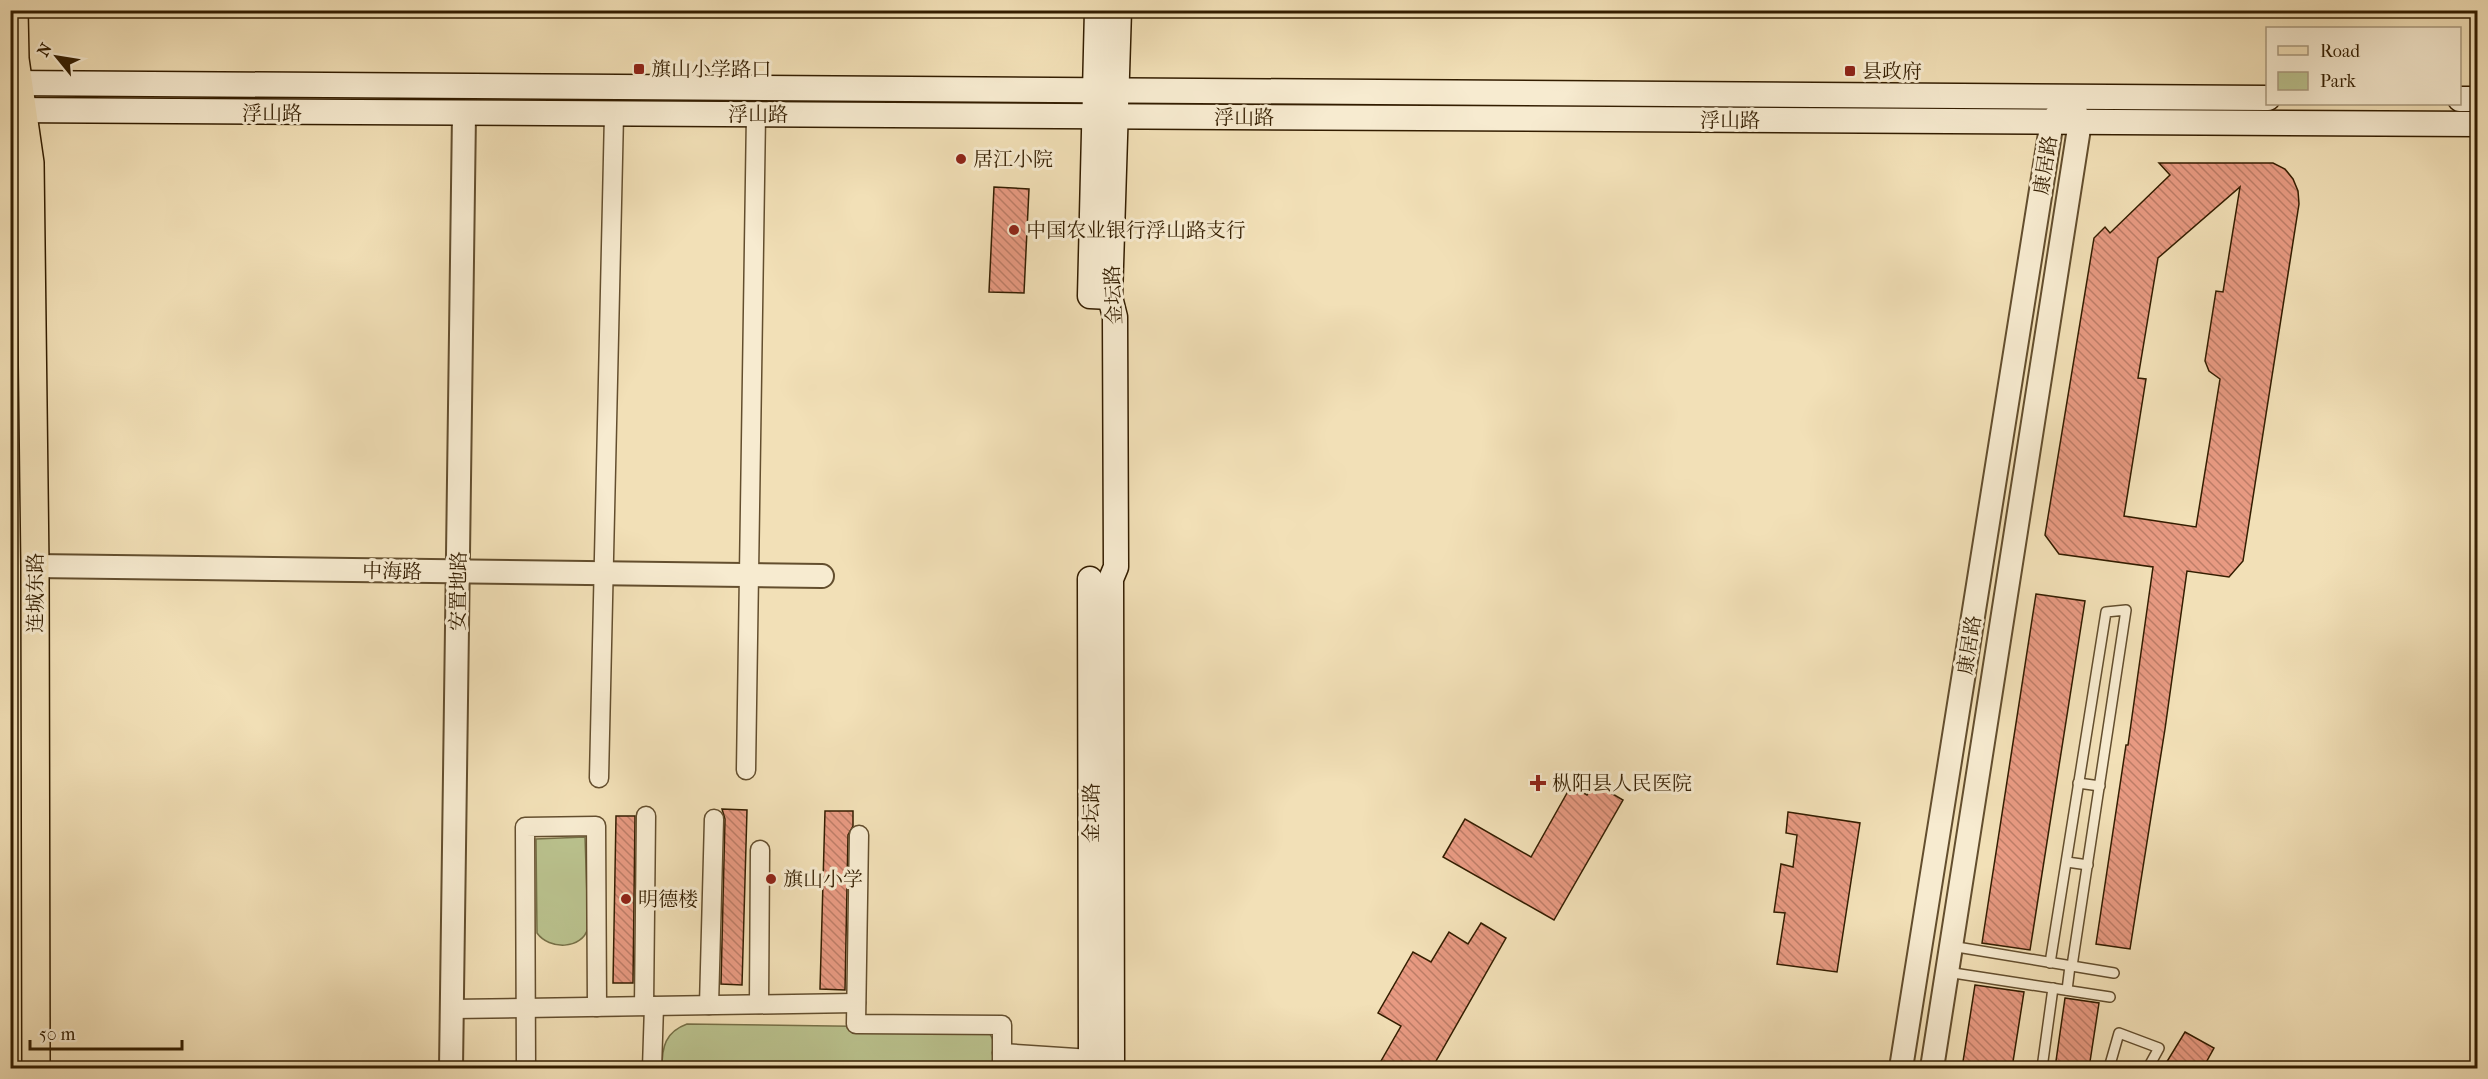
<svg xmlns="http://www.w3.org/2000/svg" width="2488" height="1079" font-family="'IM FELL French Canon','Noto Serif SC',serif">
  <defs>
    <pattern id="building-back-hatch" width="6" height="6" patternUnits="userSpaceOnUse" patternTransform="scale(1.5)"><rect width="6" height="6" fill="#e89a82"/><path d="M-1 5l2 2M0 0l6 6M5-1l2 2" fill="none" stroke="#bd7d68"/></pattern>
  </defs>
  <rect width="100%" height="100%" fill="#f2e0b7"/>
  <filter id="stains"><feTurbulence type="fractalNoise" baseFrequency=".00333" numOctaves="4"/><feColorMatrix values="0 0 0 0 .2 0 0 0 0 .09 0 0 0 0 .02 0 0 0 .5 -.17"/></filter>
  <radialGradient id="worn" r=".72"><stop offset=".6" stop-color="#630" stop-opacity="0"/><stop offset="1" stop-color="#630" stop-opacity=".3"/></radialGradient>
  <!-- green -->
  <g fill="#bac28e" stroke="#767047" stroke-width="1.5">
    <path d="M 585,837 L 588,928 C 582,950 549,950 537,933 L 536,839 Z"/>
    <path d="M 687,1024 L 974,1028 L 990,1034 L 994,1042 L 995,1068 L 662,1068 C 662,1047 665,1032 687,1024 Z"/>
  </g>
  <!-- building -->
  <g fill="url(#building-back-hatch)" stroke="#331d00" stroke-width="1.5" fill-rule="evenodd">
    <path d="M 2159,163 L 2273,163 L 2285,169 L 2293,179 L 2298,191 L 2299,204 L 2243,561 L 2229,577 L 2187,571 L 2165,729 L 2130,949 L 2096,944 L 2126,745 L 2128,745 L 2153,567 L 2059,554 L 2045,535 L 2094,238 L 2105,227 L 2110,233 L 2170,175 ZM 2240,187 L 2223,292 L 2216,291 L 2205,361 L 2209,371 L 2220,379 L 2196,527 L 2124,516 L 2146,379 L 2138,378 L 2158,258 Z"/>
    <path d="M 994,187 L 1029,189 L 1024,293 L 989,292 Z"/>
    <path d="M 2036,594 L 2085,601 L 2030,950 L 1982,943 Z"/>
    <path d="M 1594,783 L 1623,800 L 1554,920 L 1443,857 L 1465,819 L 1531,857 L 1571,786 L 1587,795 Z"/>
    <path d="M 722,809 L 747,810 L 742,985 L 721,984 L 725,819 Z"/>
    <path d="M 825,811 L 853,811 L 853,826 L 848,835 L 845,990 L 820,989 Z"/>
    <path d="M 1788,812 L 1860,823 L 1837,972 L 1777,964 L 1785,913 L 1774,912 L 1781,864 L 1793,867 L 1797,835 L 1786,833 Z"/>
    <path d="M 616,816 L 635,816 L 633,983 L 613,983 Z"/>
    <path d="M 1481,923 L 1506,938 L 1432,1068 L 1377,1068 L 1401,1026 L 1378,1013 L 1413,952 L 1431,962 L 1449,932 L 1468,944 Z"/>
    <path d="M 1975,985 L 2024,992 L 2012,1068 L 1962,1068 Z"/>
    <path d="M 2065,998 L 2099,1003 L 2089,1068 L 2055,1068 Z"/>
    <path d="M 2185,1032 L 2214,1048 L 2203,1068 L 2163,1068 Z"/>
  </g>
  <g fill="none" stroke-linecap="round" stroke-linejoin="round">
    <!-- service casing -->
    <g stroke="#634e2e" stroke-width="12">
      <g id="service">
        <path d="M 2078,783 L 2100,786"/>
        <path d="M 2067,862 L 2088,865"/>
        <path d="M 1951,946 L 2114,973"/>
        <path d="M 2050,963 L 2106,612 L 2126,610 L 2072,966"/>
        <path d="M 1947,972 L 2110,997"/>
        <path d="M 2067,990 L 2070,966"/>
        <path d="M 2042,1068 L 2053,988"/>
        <path d="M 2109,1068 L 2119,1033 L 2159,1048 L 2148,1068"/>
      </g>
    </g>
    <!-- minor casing -->
    <g stroke="#634e2e" stroke-width="21">
      <g id="minor">
        <path d="M 746,770 L 756,114"/>
        <path d="M 599,778 L 614,114"/>
        <path d="M 859,835 L 856,1024 L 1002,1025 L 1002,1068"/>
        <path d="M 759,1004 L 760,850"/>
        <path d="M 709,1005 L 714,819"/>
        <path d="M 644,1006 L 646,816"/>
        <path d="M 452,1009 L 856,1003"/>
        <path d="M 1002,1053 L 1091,1059"/>
        <path d="M 526,1068 L 525,827 L 596,826 L 597,1007"/>
        <path d="M 652,1068 L 654,1006"/>
      </g>
    </g>
    <!-- tertiary casing -->
    <g stroke="#634e2e" stroke-width="26">
      <g id="tertiary">
        <path d="M 35,566 L 822,576"/>
        <path d="M 451,1068 L 464,114"/>
        <path d="M 1901,1068 L 2052,121 L 2069,97"/>
        <path d="M 1932,1068 L 2080,122 L 2073,106"/>
      </g>
    </g>
    <!-- secondary casing -->
    <g stroke="#331d00" stroke-width="27">
      <g id="secondary">
        <path d="M 1097,10 L 1090,296 L 1110,297"/>
        <path d="M 10,83 L 2268,98"/>
        <path d="M 2460,99 L 2478,99"/>
        <path d="M 10,110 L 2478,124"/>
        <path d="M 1090,579 L 1091,1068"/>
        <path d="M 1112,1068 L 1111,579 L 1116,567 L 1115,317 L 1110,297 L 1119,10"/>
      </g>
    </g>
    <!-- primary casing -->
    <g stroke="#331d00" stroke-width="30">
      <path id="primary" d="M 14,10 L 15,59 L 30,163 L 35,566 L 36,1068"/>
    </g>
    <!-- service -->
    <use href="#service" stroke="#f7ebd0" stroke-width="9"/>
    <!-- minor -->
    <use href="#minor" stroke="#f7ebd0" stroke-width="18"/>
    <!-- tertiary -->
    <use href="#tertiary" stroke="#f7ebd0" stroke-width="22"/>
    <!-- secondary -->
    <use href="#secondary" stroke="#f7ebd0" stroke-width="24"/>
    <!-- primary -->
    <use href="#primary" stroke="#f2e0b7" stroke-width="27"/>
  </g>
  <!-- markers -->
  <g fill="#8f2418" stroke="#f7ebd0" stroke-width="2">
    <rect x="633" y="63" width="12" height="12" rx="3"/>
    <rect x="1844" y="65" width="12" height="12" rx="3"/>
    <circle cx="961" cy="159" r="6"/>
    <circle cx="1014" cy="230" r="6"/>
    <path d="M1535 774h6v6h6v6h-6v6h-6v-6h-6v-6h6z"/>
    <circle cx="771" cy="879" r="6"/>
    <circle cx="626" cy="899" r="6"/>
  </g>
  <g text-anchor="middle" stroke-width="6" stroke-linejoin="round" paint-order="stroke">
    <!-- poi labels -->
    <g font-size="20" fill="#331d00" stroke="#f7ebd0" text-anchor="start">
      <text x="651" y="76">旗山小学路口</text>
      <text x="1862" y="78">县政府</text>
      <text x="973" y="166">居江小院</text>
      <text x="1026" y="237">中国农业银行浮山路支行</text>
      <text x="1552" y="790">枞阳县人民医院</text>
      <text x="783" y="886">旗山小学</text>
      <text x="638" y="906">明德楼</text>
    </g>
    <!-- street labels -->
    <g font-size="20" fill="#331d00" stroke="#f7ebd0">
      <text x="272" y="120">浮山路</text>
      <text x="758" y="121">浮山路</text>
      <text x="1244" y="124">浮山路</text>
      <text x="1730" y="127">浮山路</text>
      <text transform="translate(2045 165) rotate(-81)" y="7">康居路</text>
      <text transform="translate(1113 295) rotate(-93)" y="7">金坛路</text>
      <text transform="translate(392 571) rotate(1)" y="7">中海路</text>
      <text transform="translate(458 591) rotate(-89)" y="7">安置地路</text>
      <text transform="translate(35 593) rotate(-90)" y="7">连城东路</text>
      <text transform="translate(1969 645) rotate(-81)" y="7">康居路</text>
      <text transform="translate(1091 813) rotate(-90)" y="7">金坛路</text>
    </g>
  </g>
  <!-- margin -->
  <rect width="2488" height="1079" fill="none" stroke="#f2e0b7" stroke-width="36"/>
  <rect x="12" y="12" width="2464" height="1055" fill="none" stroke="#331d00" stroke-width="3"/>
  <rect x="18" y="18" width="2452" height="1043" fill="none" stroke="#331d00" stroke-width="1.5"/>
  <!-- legend -->
  <rect x="2266" y="27" width="195" height="78" fill="#f7ebd0" stroke="#a9997d" stroke-width="1.5"/>
  <rect x="2278" y="46" width="30" height="9" fill="#f2e0b7" stroke="#a9997d" stroke-width="1.5"/>
  <text x="2320" y="57" font-size="18" fill="#331d00">Road</text>
  <rect x="2278" y="72" width="30" height="18" fill="#bac28e" stroke="#a9997d" stroke-width="1.5"/>
  <text x="2320" y="87" font-size="18" fill="#331d00">Park</text>
  <!-- north arrow -->
  <g transform="translate(57 57) rotate(300)" stroke="#f7ebd0" stroke-width="4.5" paint-order="stroke">
  <path d="M0-4.5L10 22L0 15L-10 22Z" fill="#331d00"/>
  <text y="-9" font-size="16" font-weight="bold" text-anchor="middle" fill="#331d00">N</text>
  </g>
  <!-- scale -->
  <path d="M30 1040v9h152v-9" fill="none" stroke="#331d00" stroke-width="3"/>
  <text x="39" y="1040" font-size="18" fill="#331d00" stroke="#f7ebd0" stroke-width="4.5" paint-order="stroke">50 m</text>
  <rect width="100%" height="100%" filter="url(#stains)"/>
  <rect width="100%" height="100%" fill="url(#worn)"/>
</svg>
